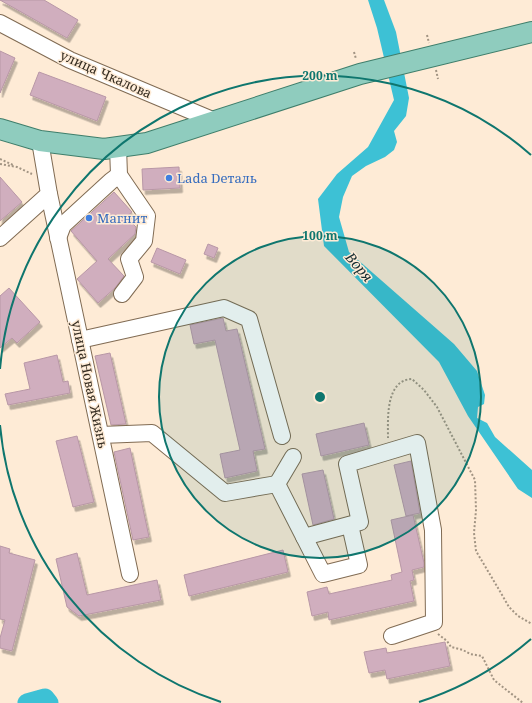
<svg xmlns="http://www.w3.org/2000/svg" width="532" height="703" font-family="'Noto Serif',serif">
  <defs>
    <filter id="shadow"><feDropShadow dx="2.5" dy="4.5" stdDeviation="0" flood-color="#0004"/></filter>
  </defs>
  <rect width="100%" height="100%" fill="#feebd6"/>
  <!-- water -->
  <path fill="#3dc1d5" d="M 368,0 L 384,0 L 396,32 L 409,98 L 406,116 L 394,131 L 397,142 L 394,150 L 385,157 L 366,166 L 352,176 L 343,197 L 339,217 L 349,252 L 454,344 L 477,371 L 485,395 L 484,404 L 478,407 L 477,418 L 487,423 L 495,437 L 532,470 L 532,498 L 518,489 L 468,416 L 439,362 L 324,246 L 318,199 L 337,174 L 368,147 L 394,100 L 377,28 Z"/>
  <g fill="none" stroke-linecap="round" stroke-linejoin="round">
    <!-- river -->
    <path stroke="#3dc1d5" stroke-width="19" d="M 27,703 L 45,698 L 49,703"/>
  </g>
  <!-- building -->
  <g fill="#d0aebe" stroke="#b897a6" filter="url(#shadow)">
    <path d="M 0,0 L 44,0 L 78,20 L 67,38 Z"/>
    <path d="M 0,51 L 15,58 L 0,93 Z"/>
    <path d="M 39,72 L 106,97 L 97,121 L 30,95 Z"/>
    <path d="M 179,167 L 180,188 L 143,190 L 142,169 Z"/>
    <path d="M 0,177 L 22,202 L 0,221 Z"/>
    <path d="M 114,192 L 132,212 L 126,217 L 136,227 L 135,234 L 108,259 L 124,276 L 115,288 L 98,303 L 77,279 L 97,261 L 71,231 Z"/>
    <path d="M 208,244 L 218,248 L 214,258 L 204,254 Z"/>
    <path d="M 157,248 L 186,260 L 180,274 L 151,262 Z"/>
    <path d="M 9,288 L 40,322 L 17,343 L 12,338 L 0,348 L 0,296 Z"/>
    <path d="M 223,318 L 226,331 L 237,329 L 265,449 L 253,451 L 257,471 L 225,478 L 220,454 L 240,450 L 215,340 L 194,344 L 190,325 Z"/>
    <path d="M 110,353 L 126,424 L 111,425 L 95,356 Z"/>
    <path d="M 57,355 L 63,382 L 68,381 L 70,393 L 8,405 L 5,394 L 30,389 L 24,363 Z"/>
    <path d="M 364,423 L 369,445 L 321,456 L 316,434 Z"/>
    <path d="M 77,436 L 94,502 L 73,507 L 56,441 Z"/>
    <path d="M 130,448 L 149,537 L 133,540 L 114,452 Z"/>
    <path d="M 411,461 L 420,513 L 406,516 L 394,465 Z"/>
    <path d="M 323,470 L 334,519 L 313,525 L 302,474 Z"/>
    <path d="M 413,515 L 424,563 L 424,567 L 412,570 L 414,580 L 410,581 L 414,601 L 329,620 L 328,612 L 312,616 L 307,592 L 327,587 L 329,594 L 392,580 L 391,575 L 402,572 L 391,520 Z"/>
    <path d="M 0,546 L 10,549 L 9,553 L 35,560 L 12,651 L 0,648 L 0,638 L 5,620 L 0,619 Z"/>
    <path d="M 283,550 L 288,572 L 189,596 L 184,575 Z"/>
    <path d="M 77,553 L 87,595 L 157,580 L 161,600 L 79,616 L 67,607 L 56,559 Z"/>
    <path d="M 445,642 L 450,666 L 387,679 L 385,670 L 369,673 L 364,652 L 386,648 L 387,653 Z"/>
  </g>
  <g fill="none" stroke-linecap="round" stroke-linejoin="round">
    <!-- minor casing -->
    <g stroke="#806b53" stroke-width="18">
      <g id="minor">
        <path d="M 0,23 L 70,60 L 215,121"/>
        <path d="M 118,147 L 119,175 L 147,216 L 144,241 L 129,259 L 135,277 L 122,294"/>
        <path d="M 49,194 L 130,574"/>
        <path d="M 0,238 L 49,194 L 40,141"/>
        <path d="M 58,238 L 63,225 L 111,181 L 119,175"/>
        <path d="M 80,340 L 224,308 L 249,319 L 282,436"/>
        <path d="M 101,435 L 152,433 L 225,493 L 277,484 L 323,574 L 359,565 L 350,525"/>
        <path d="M 277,484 L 293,457"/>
        <path d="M 304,537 L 360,522 L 347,464 L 417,443 L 433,530 L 434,622 L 392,636"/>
      </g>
    </g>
    <!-- major casing -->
    <g stroke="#3f7e6b" stroke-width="22">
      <path id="major" d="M 0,129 L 40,141 L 104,149 L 147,143 L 360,74 L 532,32"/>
    </g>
    <!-- path -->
    <g stroke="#a29483" stroke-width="2" stroke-dasharray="2 2" stroke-linecap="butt">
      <path d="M 427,35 L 429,43"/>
      <path d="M 354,52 L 356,59"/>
      <path d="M 436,70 L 438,79"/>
      <path d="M 0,159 L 13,165"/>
      <path d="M 0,164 L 17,167 L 32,174"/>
      <path d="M 388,438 C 388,420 385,380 412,379 L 424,390 L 437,407 L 475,480 L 476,510 L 474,533 L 476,551 L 498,588 L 509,607 L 518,616 L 532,624"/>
      <path d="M 438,634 L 447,641 L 451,647 L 463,650 L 470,654 L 482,656 L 494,680 L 523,703"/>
    </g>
    <!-- minor -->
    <use href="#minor" stroke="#fff" stroke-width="16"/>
    <!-- major -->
    <use href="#major" stroke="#8fccbe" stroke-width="20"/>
  </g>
  <!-- distance rings -->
  <circle cx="320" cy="397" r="161" fill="#0f766e" fill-opacity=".12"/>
  <g fill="none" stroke="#0f766e" stroke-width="2">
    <circle cx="320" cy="397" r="161"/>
    <path d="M531 639A321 321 0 0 1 419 702M221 702A321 321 0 0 1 0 425M0 369A321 321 0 0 1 531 155"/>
  </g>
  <!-- markers -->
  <g fill="#3f7fe0" stroke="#feebd6" stroke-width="1.5">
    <circle cx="169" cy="178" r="4"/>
    <circle cx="89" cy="218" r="4"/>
  </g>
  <g text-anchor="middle" stroke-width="3" stroke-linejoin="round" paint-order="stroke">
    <!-- street labels -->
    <g font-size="13" fill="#342c21" stroke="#feebd6">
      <text transform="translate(106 74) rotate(24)" y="5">улица Чкалова</text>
      <text transform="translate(90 384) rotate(78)" y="5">улица Новая Жизнь</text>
    </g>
    <!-- shop labels -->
    <g font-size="13" fill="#366cbe" stroke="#feebd6" text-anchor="start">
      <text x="177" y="183">Lada Dеталь</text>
      <text x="97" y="223">Магнит</text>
    </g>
    <!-- water labels -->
    <g font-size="14" font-style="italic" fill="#182e32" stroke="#feebd6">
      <text transform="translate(359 267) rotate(49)" y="5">Воря</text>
    </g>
  </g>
  <circle cx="320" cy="397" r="6" fill="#0f766e" stroke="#feebd6" stroke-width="2"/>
  <g font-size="12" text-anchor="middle" font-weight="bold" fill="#0f766e" stroke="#feebd6" stroke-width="3" stroke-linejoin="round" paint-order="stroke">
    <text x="320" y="80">200 m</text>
    <text x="320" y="240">100 m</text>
  </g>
</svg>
